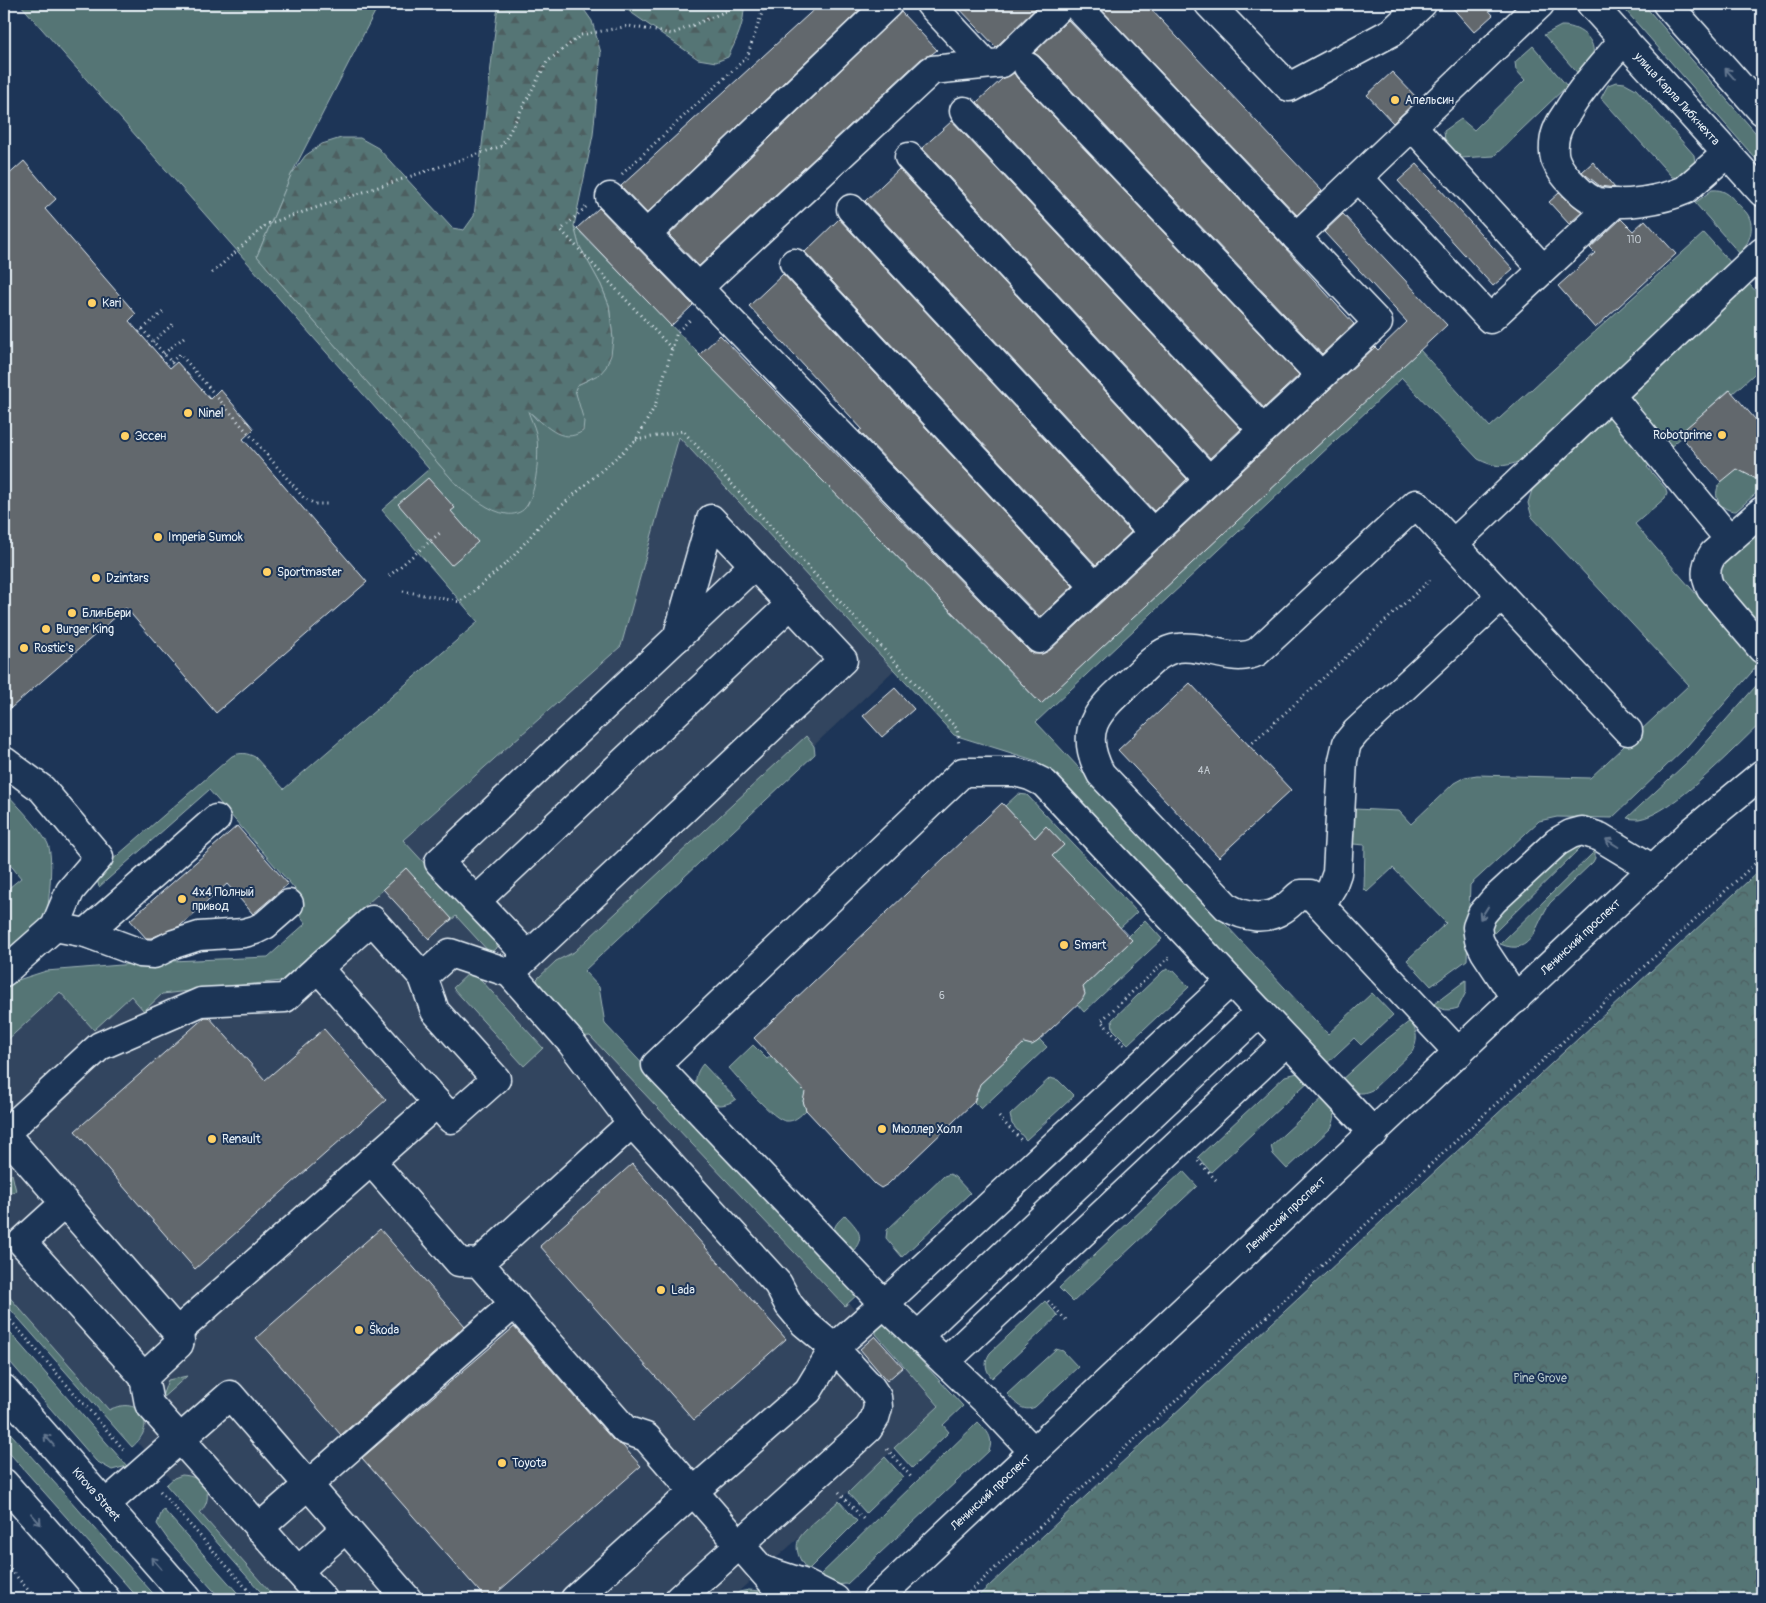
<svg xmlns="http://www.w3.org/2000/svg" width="1766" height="1603" font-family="Pangolin,sans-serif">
  <defs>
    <pattern id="forest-firs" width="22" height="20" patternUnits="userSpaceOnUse" patternTransform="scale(1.25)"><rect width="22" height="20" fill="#547575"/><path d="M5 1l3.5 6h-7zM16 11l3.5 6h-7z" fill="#4d5e60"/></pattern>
    <pattern id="park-crowns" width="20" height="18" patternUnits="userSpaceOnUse" patternTransform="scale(1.25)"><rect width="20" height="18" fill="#547575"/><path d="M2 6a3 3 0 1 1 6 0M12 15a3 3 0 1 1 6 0" fill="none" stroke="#4d5e60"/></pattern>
  </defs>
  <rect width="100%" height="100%" fill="#1d3557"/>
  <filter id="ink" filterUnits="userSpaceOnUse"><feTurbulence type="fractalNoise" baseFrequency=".02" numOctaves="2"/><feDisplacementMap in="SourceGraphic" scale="10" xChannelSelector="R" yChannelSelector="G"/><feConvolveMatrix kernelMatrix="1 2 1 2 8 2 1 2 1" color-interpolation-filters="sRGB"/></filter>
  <g filter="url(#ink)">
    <!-- built -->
    <path fill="#32445e" d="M 679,437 L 894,670 L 554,990 L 839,1292 L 939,1407 L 800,1537 L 730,1599 L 276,1599 L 200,1513 L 174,1478 L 171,1480 L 138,1443 L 143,1436 L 116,1406 L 109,1410 L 4,1291 L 4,1043 L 60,992 L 269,960 L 621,646 Z"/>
    <!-- green -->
    <g fill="#547575" stroke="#9eb3b6">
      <path d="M 20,4 L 379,4 L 291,175 L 257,256 L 457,485 L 488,507 L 527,409 L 537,420 L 578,403 L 575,390 L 577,385 L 590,379 L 613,339 L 609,305 L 601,285 L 579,245 L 574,226 L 1041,704 L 1420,350 L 1490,427 L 1704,233 L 1731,263 L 1520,461 C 1504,468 1493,467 1478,459 L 1402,378 L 1036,722 L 1328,1034 L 1372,993 L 1393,1015 L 1361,1045 L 1354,1038 L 1324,1066 L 1037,761 L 954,735 L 679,437 L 621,646 L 403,840 L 500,945 L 490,953 L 456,916 L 449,922 L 406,869 L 281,981 L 162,994 L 144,1011 L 131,996 L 94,1030 L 60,992 L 4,1043 L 4,989 L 18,980 L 46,971 L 171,961 L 268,957 L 306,923 L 298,913 L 292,894 L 295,889 L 209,790 L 99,887 L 97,879 L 103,868 L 232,756 C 241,752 247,753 255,757 L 284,789 L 478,622 L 382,510 L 429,469 Z"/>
      <path d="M 1620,4 L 1643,4 L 1762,140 L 1762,166 Z"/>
      <path d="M 1561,26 C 1577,25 1599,39 1592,59 C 1590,65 1585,72 1581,77 L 1544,35 Z"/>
      <path d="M 1533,46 L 1567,86 L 1494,156 L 1461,158 L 1445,141 L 1444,131 L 1461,119 L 1474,130 L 1525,80 L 1516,70 L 1515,62 Z"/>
      <path d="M 1616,82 L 1625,83 L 1636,89 L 1694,155 L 1695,163 L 1683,178 L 1672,177 L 1601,98 L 1608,85 Z"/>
      <path d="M 1712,190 C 1723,189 1729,194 1736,202 C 1740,206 1747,212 1749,217 C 1755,230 1748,244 1740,254 L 1695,203 Z"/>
      <path d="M 1749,284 L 1762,298 L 1762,367 L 1733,393 L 1729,390 L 1680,434 L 1682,437 L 1647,467 L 1666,489 L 1667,494 L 1665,498 L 1635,524 L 1758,665 L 1687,746 L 1612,818 L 1557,817 L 1539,821 L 1470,885 L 1467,960 L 1431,986 L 1407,960 L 1446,923 L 1393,868 L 1367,892 L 1364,889 L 1365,845 L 1353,844 L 1354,809 L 1399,811 L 1411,824 L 1454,783 L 1465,777 L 1477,775 L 1590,778 L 1689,685 L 1532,517 L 1528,503 L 1533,487 Z"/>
      <path d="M 1739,467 L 1762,478 L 1762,488 L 1736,511 C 1721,511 1711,497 1720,483 C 1725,477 1733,472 1739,467 Z"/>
      <path d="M 1762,526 L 1762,630 L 1720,581 L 1718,566 Z"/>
      <path d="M 1762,679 L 1762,722 C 1736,746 1673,814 1639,819 C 1635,819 1631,819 1627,818 L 1696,754 Z"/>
      <path d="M 806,736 L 814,746 L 815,754 L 584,971 L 599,987 L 605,1024 L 858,1294 L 845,1306 L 590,1036 L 575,1037 L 545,1003 L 537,979 L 556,961 L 574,952 Z"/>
      <path d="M 4,791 C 18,806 36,824 47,842 C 55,856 48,905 46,923 L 4,960 L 4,892 L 21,878 L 4,857 Z"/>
      <path d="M 1018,794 L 1027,795 L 1137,912 L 1120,928 L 1052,856 L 1064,845 L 1046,826 L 1035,838 L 1005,806 Z"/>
      <path d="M 1586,842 L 1491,936 L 1490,931 L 1491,919 L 1567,845 Z"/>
      <path d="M 1595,851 L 1595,858 L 1593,862 L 1550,903 C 1535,923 1534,958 1500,944 Z"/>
      <path d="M 1145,920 L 1162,939 L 1084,1012 L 1077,1004 L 1082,988 L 1131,941 L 1128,937 Z"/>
      <path d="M 1168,969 L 1174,971 L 1189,987 L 1128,1044 L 1113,1029 L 1112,1020 L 1163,971 Z"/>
      <path d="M 472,970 L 543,1048 L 524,1066 L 453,988 Z"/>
      <path d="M 1466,980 L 1466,992 L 1458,1008 C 1448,1011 1442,1011 1434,1004 Z"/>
      <path d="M 1410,1021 C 1418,1032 1418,1041 1412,1052 L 1372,1090 C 1357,1097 1350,1091 1339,1082 L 1378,1046 Z"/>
      <path d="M 1040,1040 L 1047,1047 L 981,1109 L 974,1102 L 977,1095 L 975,1089 L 1025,1042 L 1031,1045 Z"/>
      <path d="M 753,1045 L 767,1059 L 771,1056 L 806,1093 L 803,1101 L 806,1110 C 800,1116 794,1122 786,1121 C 774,1121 739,1079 729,1068 Z"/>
      <path d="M 703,1064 L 736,1099 C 711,1118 682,1088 703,1064 Z"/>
      <path d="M 1298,1073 L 1311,1079 L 1211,1172 L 1198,1157 L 1285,1076 Z"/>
      <path d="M 1050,1078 L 1058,1080 L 1074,1096 L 1026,1140 L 1012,1124 L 1010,1115 Z"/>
      <path d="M 1326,1095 C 1334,1107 1338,1114 1331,1128 L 1287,1169 L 1273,1154 L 1271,1146 Z"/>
      <path d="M 1183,1171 L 1197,1186 L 1073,1302 L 1059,1288 Z"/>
      <path d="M 12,1174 L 16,1191 L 4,1194 L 4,1181 Z"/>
      <path d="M 950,1174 L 955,1177 L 970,1193 L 902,1257 L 886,1238 L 887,1230 L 944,1176 Z"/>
      <path d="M 845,1215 C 858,1229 867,1237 851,1253 L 834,1234 C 833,1225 839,1221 845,1215 Z"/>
      <path d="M 4,1291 L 109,1410 C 140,1394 159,1425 132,1447 L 4,1302 Z"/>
      <path d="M 1045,1301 L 1058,1316 L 992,1378 C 985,1370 984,1362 990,1353 Z"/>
      <path d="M 887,1324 L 963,1406 L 943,1425 L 949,1432 L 912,1468 L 894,1448 L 939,1406 L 876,1334 L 876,1328 L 881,1325 Z"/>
      <path d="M 4,1326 L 127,1466 L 112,1470 L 96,1461 L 4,1355 Z"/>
      <path d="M 1056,1349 L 1063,1351 L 1078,1367 L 1035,1407 C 1022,1413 1016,1403 1007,1394 Z"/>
      <path d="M 187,1376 L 161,1399 L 168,1380 Z"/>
      <path d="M 978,1422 C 987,1431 994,1437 989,1451 L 847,1584 L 831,1585 L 816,1579 Z"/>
      <path d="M 4,1426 L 158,1599 L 139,1599 L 4,1447 Z"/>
      <path d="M 885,1457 L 903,1477 L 866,1513 L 848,1493 Z"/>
      <path d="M 182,1475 C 204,1476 216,1495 200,1513 L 276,1599 L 267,1599 L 166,1485 L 174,1478 Z"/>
      <path d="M 839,1501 L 857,1521 L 808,1570 C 800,1562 793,1548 800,1537 C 806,1528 830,1509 839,1501 Z"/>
      <path d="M 163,1509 L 243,1599 L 221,1599 L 169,1541 L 157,1524 Z"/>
      <path d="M 749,1590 L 761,1591 L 773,1599 L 730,1599 L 739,1592 Z"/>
    </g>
    <!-- forest -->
    <g fill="url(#forest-firs)" stroke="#9eb3b6">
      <path d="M 500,4 L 580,4 L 592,21 L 601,53 L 593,135 L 574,226 L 579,245 L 601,285 L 609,305 L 613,339 L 611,355 L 606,367 L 600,374 L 577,385 L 575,390 L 584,421 L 583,431 C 561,446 544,423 528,411 C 530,418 534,425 536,433 C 540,450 537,494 525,508 C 521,513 513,515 507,514 C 489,512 472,496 457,485 L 257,256 L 291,175 L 305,156 L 322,144 L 341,138 L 360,138 L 378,148 L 452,228 L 464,230 L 474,216 L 497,13 Z"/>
      <path d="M 621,4 L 744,4 C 745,23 736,41 728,57 L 716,62 L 698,59 L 623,7 Z"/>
    </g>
    <!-- park -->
    <path fill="url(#park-crowns)" stroke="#9eb3b6" d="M 1762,868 L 1762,1599 L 975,1599 Z"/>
    <!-- building -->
    <g fill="#62676d" stroke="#e8f1f8">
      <path d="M 820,4 L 866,4 L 647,213 L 621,186 Z"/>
      <path d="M 955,4 L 1040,4 L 996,47 Z"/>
      <path d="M 1096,4 L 1146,4 L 1322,191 L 1297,215 Z"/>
      <path d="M 1449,4 L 1483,4 L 1493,15 L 1474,32 Z"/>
      <path d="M 901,12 L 937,50 L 932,54 L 921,59 L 699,266 L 669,235 Z"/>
      <path d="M 1068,20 L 1276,238 L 1354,324 L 1322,354 L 1039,56 L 1034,53 Z"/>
      <path d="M 1392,72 L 1418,99 L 1393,123 L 1367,95 Z"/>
      <path d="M 1014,73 L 1017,78 L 1299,375 L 1264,408 L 977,102 L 1002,79 Z"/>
      <path d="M 952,121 L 1241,429 L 1210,458 L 922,148 Z"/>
      <path d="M 24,161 L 56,199 L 45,209 L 136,314 L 129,321 L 170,368 L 177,362 L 210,399 L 220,389 L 254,429 L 243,439 L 367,582 L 216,713 L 126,608 L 4,714 L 4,179 Z"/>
      <path d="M 1593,162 L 1615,188 L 1600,186 L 1582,172 Z"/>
      <path d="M 1417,164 L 1513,269 L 1493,286 L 1398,181 Z"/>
      <path d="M 899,169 L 1187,479 L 1154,511 L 865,201 Z"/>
      <path d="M 1559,193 L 1582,212 L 1569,224 L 1549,202 Z"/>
      <path d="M 599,208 L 693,305 L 671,326 L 577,228 Z"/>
      <path d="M 1343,214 L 1447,325 L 1041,704 L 1002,663 L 699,355 L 720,335 L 1028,650 L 1034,654 L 1042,654 L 1050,650 L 1375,347 L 1378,350 L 1407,322 L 1324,232 Z"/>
      <path d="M 839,219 L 1131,532 L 1096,565 L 805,252 Z"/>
      <path d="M 1621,219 L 1633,231 L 1645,220 L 1676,254 L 1595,328 L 1558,286 L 1595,253 L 1590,248 Z"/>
      <path d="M 783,274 L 1073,586 L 1040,617 L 859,431 L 862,429 L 749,306 Z"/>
      <path d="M 1730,390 L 1762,427 L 1762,482 L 1737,469 L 1721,482 L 1679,434 Z"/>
      <path d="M 428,478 L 455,508 L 451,511 L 478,542 L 451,565 L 398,504 Z"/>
      <path d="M 1190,683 L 1291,790 L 1219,857 L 1118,750 Z"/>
      <path d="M 895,688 L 914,709 L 882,737 L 863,716 Z"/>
      <path d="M 1002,803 L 1035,838 L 1046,826 L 1064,845 L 1052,856 L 1132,940 L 1083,987 L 1085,994 L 1082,1000 L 1037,1042 L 1032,1045 L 1024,1043 L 980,1084 L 974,1102 L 888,1184 L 881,1188 L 875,1184 L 806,1110 L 803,1101 L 805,1092 L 754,1038 Z"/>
      <path d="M 237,826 L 288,884 L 253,914 L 227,884 L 180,926 L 151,938 L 146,938 L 130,920 Z"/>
      <path d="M 406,868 L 452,919 L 429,939 L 383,889 Z"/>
      <path d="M 205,1017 L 209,1017 L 265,1080 L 324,1029 L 386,1100 L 195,1269 L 75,1131 Z"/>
      <path d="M 632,1164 L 786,1339 L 694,1420 L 540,1246 Z"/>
      <path d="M 380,1229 L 465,1326 L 341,1435 L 256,1338 Z"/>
      <path d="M 514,1327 L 613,1440 L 623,1446 L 641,1466 L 490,1599 L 486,1599 L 362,1458 Z"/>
      <path d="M 875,1336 L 903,1367 L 887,1381 L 860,1349 Z"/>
    </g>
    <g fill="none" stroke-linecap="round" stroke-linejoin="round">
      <!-- minor casing -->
      <g stroke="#e8f1f8" stroke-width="31">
        <g id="minor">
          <path d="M 930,4 L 986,64"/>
          <path d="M 1209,4 L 1289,87 L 1392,32 L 1422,4"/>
          <path d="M 1624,39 C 1605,63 1583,85 1568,111 C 1565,116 1560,122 1558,128 C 1554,136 1552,152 1556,161 C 1561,174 1585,200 1599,202 C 1625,206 1662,200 1685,190 L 1727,153"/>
          <path d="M 1028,67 L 1321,376"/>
          <path d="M 964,111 L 1263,430"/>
          <path d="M 1412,126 L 1543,269"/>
          <path d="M 909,157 L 1209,480"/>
          <path d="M 1359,178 L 1490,319 L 1615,203"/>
          <path d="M 610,197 L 1039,639 L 1378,323 L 1075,4"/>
          <path d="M 851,209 L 1153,533"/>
          <path d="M 646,235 L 888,4"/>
          <path d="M 1296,237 L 1540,4"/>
          <path d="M 794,263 L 1095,587"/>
          <path d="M 698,288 L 932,70 L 1002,63 L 1062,4"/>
          <path d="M 1610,395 L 1729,539"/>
          <path d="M 1762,511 L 1713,554 C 1705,566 1704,576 1711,589 L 1762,649"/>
          <path d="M 1453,544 L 1762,252"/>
          <path d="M 4,761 L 42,789 L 99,857 L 70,891 L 55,927 L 4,972"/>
          <path d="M 476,901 L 439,862 L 754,565"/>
          <path d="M 1321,905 L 1332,887 L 1337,873 L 1343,760 L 1347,743 L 1356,732 L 1502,596"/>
          <path d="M 55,927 L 86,933 L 140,953 L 154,954 L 174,944 L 199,936 L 244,933 L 255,930 L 265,925 L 289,904"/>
          <path d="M 86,933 L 216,819"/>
          <path d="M 528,956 L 476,901 L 791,604"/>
          <path d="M 318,968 L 372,920 L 423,977 L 435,1011 L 496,1079 L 451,1119 L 437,1103"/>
          <path d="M 510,973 L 843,660 L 711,519 L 677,638"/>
          <path d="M 423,977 L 450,953 L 510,973 L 570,1041 L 632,1123 L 778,1284 L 789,1305 L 804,1323 L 834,1348 L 871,1388 L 877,1397 L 878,1407 L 875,1418 L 868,1429 L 679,1599"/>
          <path d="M 1516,999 L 1485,952 L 1479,940 L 1477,927 L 1482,914 L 1494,900 L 1557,842 L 1571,834 L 1582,831 L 1600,837 L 1653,869"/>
          <path d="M 1459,1053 L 1310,894 L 1301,894 C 1295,898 1290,905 1283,909 C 1266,921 1244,917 1227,907 L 1101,774 C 1075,726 1102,708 1135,677 C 1148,665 1160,650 1178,648 C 1205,644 1233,664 1257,652 L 1416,504 L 1628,731"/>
          <path d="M 4,1134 L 100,1046 L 201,1002 L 285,998 L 318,968 L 437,1103 L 177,1332"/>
          <path d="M 5,1134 L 177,1332 L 180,1340 L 179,1344 L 144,1377 L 149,1404 L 323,1599"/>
          <path d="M 371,1161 L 459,1262 L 479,1263 L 625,1430 L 646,1437 L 787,1599"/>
          <path d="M 65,1203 L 22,1242 L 144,1377"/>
          <path d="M 479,1263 L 632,1123"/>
          <path d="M 918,1336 L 1260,1012"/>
          <path d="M 945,1362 L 1287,1041"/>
          <path d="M 1034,1452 L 986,1401 L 884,1304 L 656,1065 L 963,772 L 1015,772 L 1030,776 L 1044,783 L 1374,1133"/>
          <path d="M 105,1505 L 230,1395 L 407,1599"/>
          <path d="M 259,1528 L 515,1303"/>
          <path d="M 763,1570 L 803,1583 L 835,1599"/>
          <path d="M 298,1571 L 346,1528"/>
          <path d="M 575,1599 L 694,1491 L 808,1391 L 834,1348 L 884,1304 L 1231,981"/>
        </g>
      </g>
      <!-- major casing -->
      <g stroke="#e8f1f8" stroke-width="31">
        <g id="major">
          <path id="s1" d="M 1591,4 L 1762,192"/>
          <path d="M 1667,4 L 1762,111"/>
          <path id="s2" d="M 4,1389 L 188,1599"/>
          <path d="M 4,1483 L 106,1599"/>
          <path id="s3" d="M 877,1599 L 1694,830 L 1762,774"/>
        </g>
      </g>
      <!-- path -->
      <g stroke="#e8f1f8" stroke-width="3" stroke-dasharray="1 4" stroke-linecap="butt">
        <path d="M 622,174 L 747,57 L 765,4"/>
        <path d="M 586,207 L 561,230 L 672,349"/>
        <path d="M 212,273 L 267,224 L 502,146 L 547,62 L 581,35 L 629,26 L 672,34 L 743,4"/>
        <path d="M 142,329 L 174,365"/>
        <path d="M 139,332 L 163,312"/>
        <path d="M 149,345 L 173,324"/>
        <path d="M 160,357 L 184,337"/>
        <path d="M 171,362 L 180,354 L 304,498 L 315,504 L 328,504"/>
        <path d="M 636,440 L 683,431 L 957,729 L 959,745"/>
        <path d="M 389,576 L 441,532"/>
        <path d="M 403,591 L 461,602 L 510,560 L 541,524 L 636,440 L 655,406 L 677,332 L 692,318"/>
        <path d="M 1249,746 L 1430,580"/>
        <path d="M 1124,1045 L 1101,1021 L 1171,956"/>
        <path d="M 999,1117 L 1022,1141"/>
        <path d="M 1198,1161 L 1217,1181"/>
        <path d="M 1048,1301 L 1068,1322"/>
        <path d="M 4,1313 L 125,1451"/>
        <path d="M 887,1449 L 911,1477"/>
        <path d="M 160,1491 L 256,1599"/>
        <path d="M 839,1492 L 865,1521"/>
        <path d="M 4,1562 L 36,1599"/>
        <path d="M 962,1599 L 1762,857"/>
      </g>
      <!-- minor -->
      <use href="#minor" stroke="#1d3557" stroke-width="28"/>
      <!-- major -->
      <use href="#major" stroke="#1d3557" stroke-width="28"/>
    </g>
    <!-- one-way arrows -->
    <defs><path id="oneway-shaft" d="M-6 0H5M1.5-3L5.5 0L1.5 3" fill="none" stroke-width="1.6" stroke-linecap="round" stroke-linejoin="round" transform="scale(1.25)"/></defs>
    <g stroke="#64778f">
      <use href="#oneway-shaft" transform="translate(1730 74) rotate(-131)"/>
      <use href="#oneway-shaft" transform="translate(1612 843) rotate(-148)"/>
      <use href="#oneway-shaft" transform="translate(1484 913) rotate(122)"/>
      <use href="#oneway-shaft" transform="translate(49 1440) rotate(-131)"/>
      <use href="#oneway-shaft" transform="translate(36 1519) rotate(49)"/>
      <use href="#oneway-shaft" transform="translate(156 1563) rotate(-131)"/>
    </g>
  </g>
  <!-- markers -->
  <g fill="#ffd166" stroke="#1d3557" stroke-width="2">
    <circle cx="1395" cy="100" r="5"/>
    <circle cx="92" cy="303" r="5"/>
    <circle cx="188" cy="413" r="5"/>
    <circle cx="1722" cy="435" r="5"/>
    <circle cx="125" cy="436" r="5"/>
    <circle cx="158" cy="537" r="5"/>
    <circle cx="267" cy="572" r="5"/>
    <circle cx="96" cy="578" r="5"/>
    <circle cx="72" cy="613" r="5"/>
    <circle cx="46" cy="629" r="5"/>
    <circle cx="24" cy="648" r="5"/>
    <circle cx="182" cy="899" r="5"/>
    <circle cx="1064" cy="945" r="5"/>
    <circle cx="882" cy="1129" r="5"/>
    <circle cx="212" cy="1139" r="5"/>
    <circle cx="661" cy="1290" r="5"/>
    <circle cx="359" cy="1330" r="5"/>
    <circle cx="502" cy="1463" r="5"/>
  </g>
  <g text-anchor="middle" stroke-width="4" stroke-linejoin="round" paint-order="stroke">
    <!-- number labels -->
    <g font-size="10" fill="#c6ced5">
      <text x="1634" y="243">110</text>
      <text x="1204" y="774">4А</text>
      <text x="942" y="999">6</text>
    </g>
    <!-- street labels -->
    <g font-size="12" fill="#e8f1f8" stroke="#1d3557">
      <text dy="4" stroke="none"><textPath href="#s1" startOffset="128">улица Карла Либкнехта</textPath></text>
      <text dy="4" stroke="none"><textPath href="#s3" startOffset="966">Ленинский проспект</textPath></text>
      <text dy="4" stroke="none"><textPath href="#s3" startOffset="561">Ленинский проспект</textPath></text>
      <text dy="4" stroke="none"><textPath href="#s3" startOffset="156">Ленинский проспект</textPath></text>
      <text dy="4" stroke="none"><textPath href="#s2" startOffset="140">Kirova Street</textPath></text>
    </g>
    <!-- poi labels -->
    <g font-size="12" fill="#e8f1f8" stroke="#1d3557" text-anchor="start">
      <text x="1405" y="104">Апельсин</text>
      <text x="102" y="307">Kari</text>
      <text x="198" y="417">Ninel</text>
      <text x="1712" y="439" text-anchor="end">Robotprime</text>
      <text x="135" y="440">Эссен</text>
      <text x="168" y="541">Imperia Sumok</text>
      <text x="277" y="576">Sportmaster</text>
      <text x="106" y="582">Dzintars</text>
      <text x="82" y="617">БлинБери</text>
      <text x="56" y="633">Burger King</text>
      <text x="34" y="652">Rostic's</text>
      <text x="192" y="896">4x4 Полный<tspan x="192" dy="14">привод</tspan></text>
      <text x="1074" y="949">Smart</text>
      <text x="892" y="1133">Мюллер Холл</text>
      <text x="222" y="1143">Renault</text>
      <text x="671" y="1294">Lada</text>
      <text x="369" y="1334">Škoda</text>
      <text x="512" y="1467">Toyota</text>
    </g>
    <!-- park labels -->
    <g font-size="12" fill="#b4c6ca" stroke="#1d3557">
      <text x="1540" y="1382">Pine Grove</text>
    </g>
  </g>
  <!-- margin -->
  <rect width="1766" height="1603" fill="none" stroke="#1d3557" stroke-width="20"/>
  <rect x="10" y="10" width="1746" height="1583" fill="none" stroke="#e8f1f8" stroke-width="2" filter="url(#ink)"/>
</svg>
